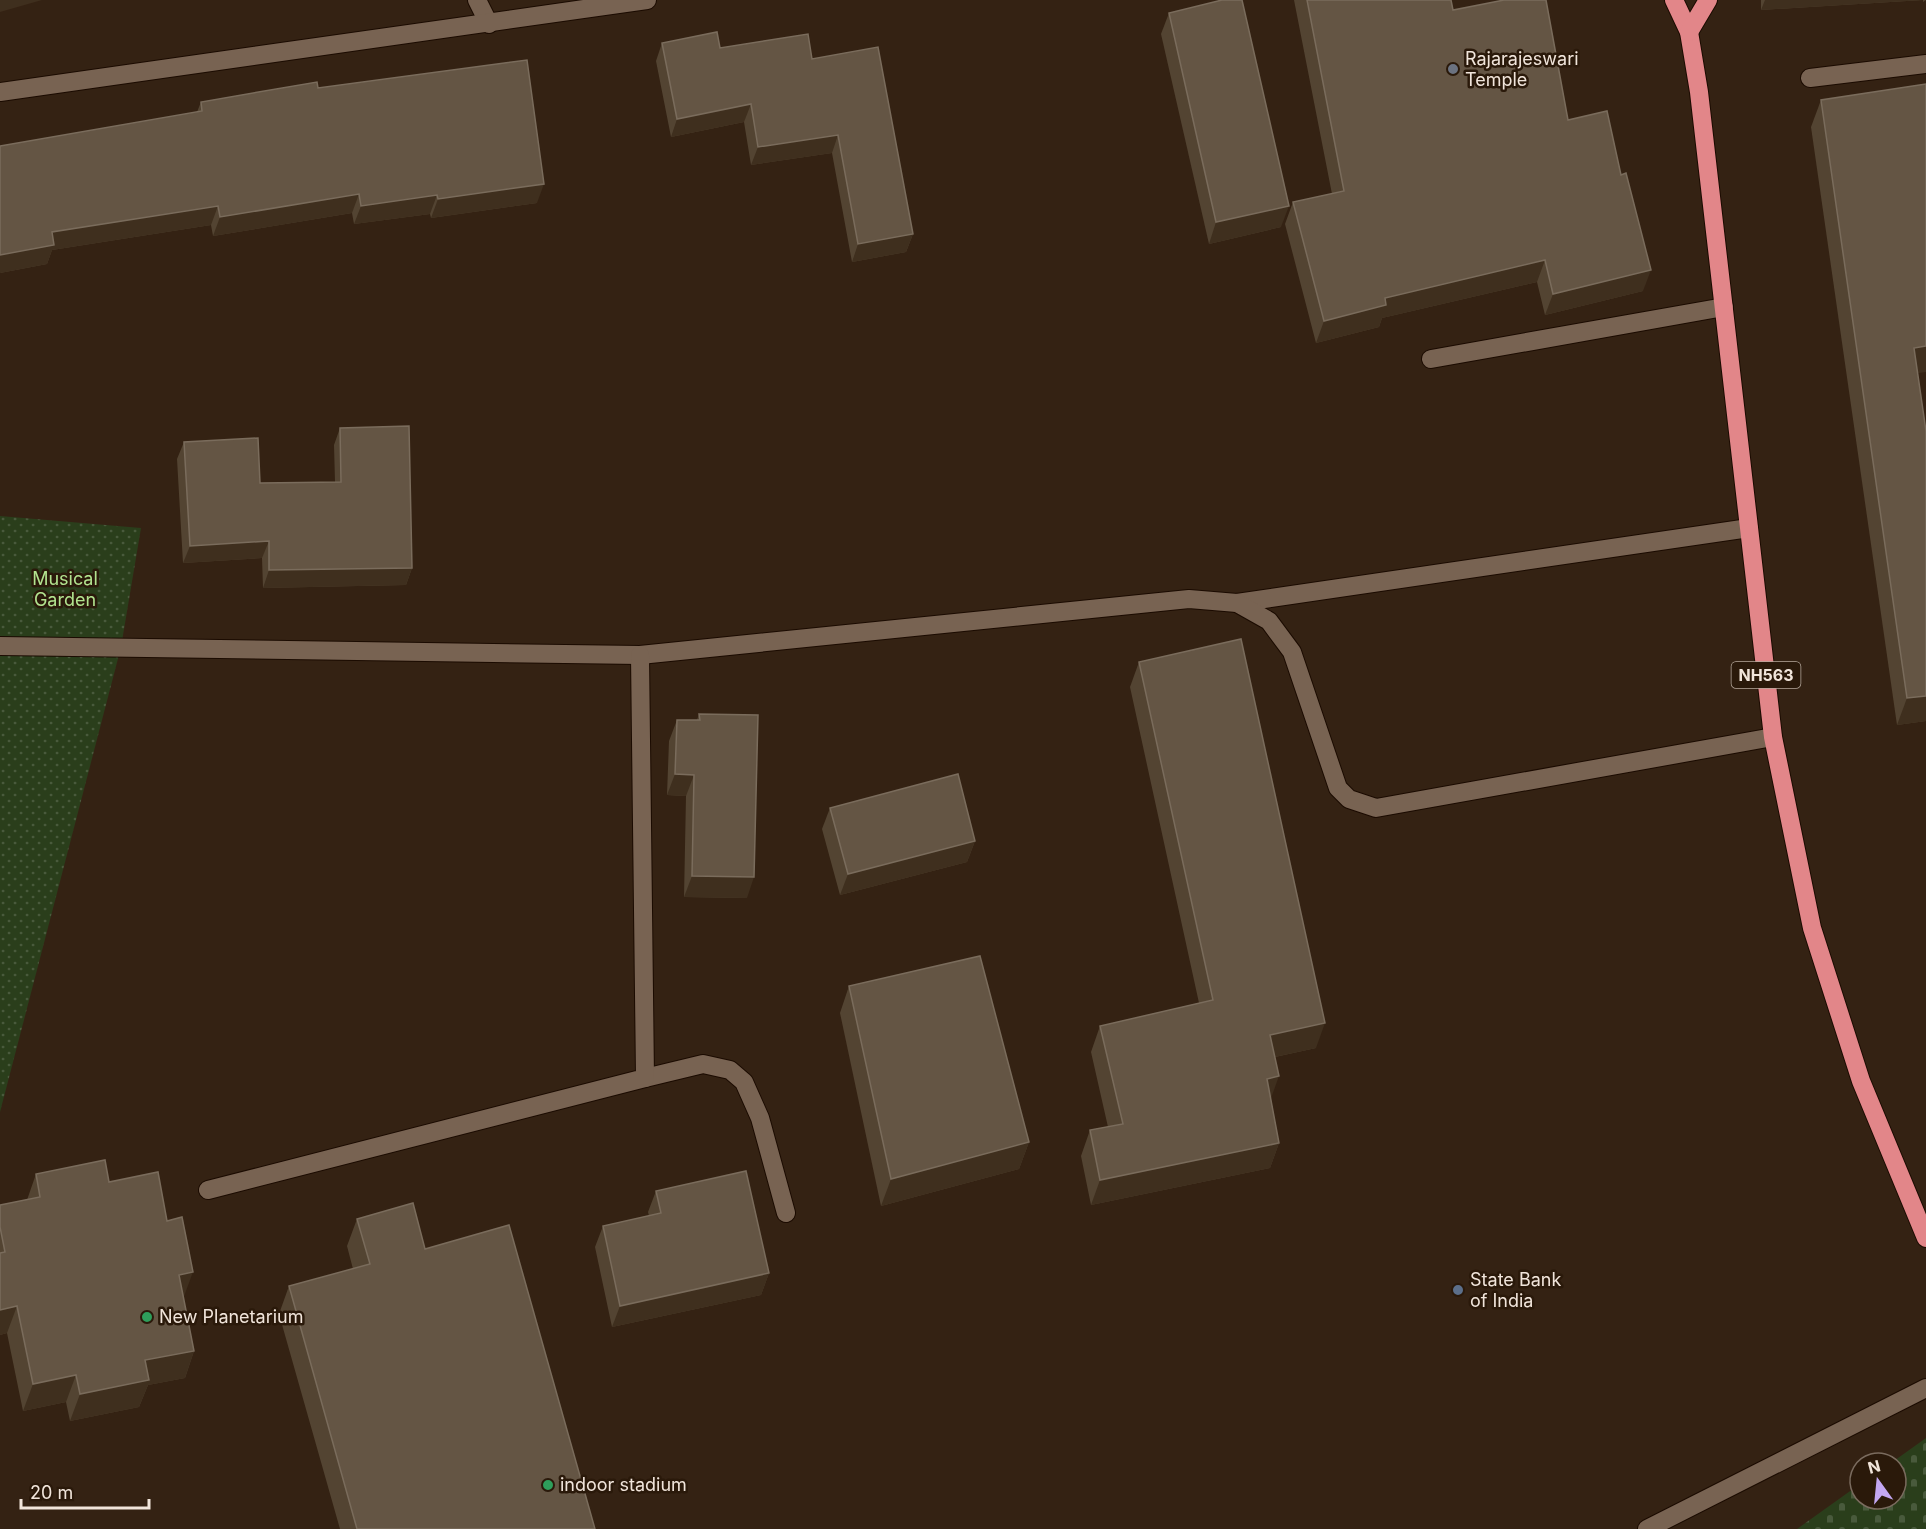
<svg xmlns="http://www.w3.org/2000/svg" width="1926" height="1529" font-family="Inter,sans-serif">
  <defs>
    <pattern id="grass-dots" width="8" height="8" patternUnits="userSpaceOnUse" patternTransform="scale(1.5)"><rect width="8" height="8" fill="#2a3e1b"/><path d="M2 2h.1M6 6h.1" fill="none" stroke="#495a3c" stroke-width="1.8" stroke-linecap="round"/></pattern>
    <pattern id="cemetery-stones" width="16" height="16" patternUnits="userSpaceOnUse" patternTransform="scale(1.5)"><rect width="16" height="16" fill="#2a3e1b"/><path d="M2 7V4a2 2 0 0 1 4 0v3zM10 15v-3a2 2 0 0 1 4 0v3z" fill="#495a3c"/></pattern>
  </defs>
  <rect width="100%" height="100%" fill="#342213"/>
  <!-- grass -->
  <path fill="url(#grass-dots)" d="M 0,516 L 141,528 L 121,647 L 0,1112 Z"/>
  <!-- cemetery -->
  <path fill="url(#cemetery-stones)" d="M 1926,1438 L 1926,1529 L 1797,1529 L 1860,1484 L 1860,1499 L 1896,1499 L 1896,1463 L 1891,1463 Z"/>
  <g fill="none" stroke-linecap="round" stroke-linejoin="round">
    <!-- minor casing -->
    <g stroke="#1b0b01" stroke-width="20">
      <g id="minor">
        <path d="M 477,0 L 489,24"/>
        <path d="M 1810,78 L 1926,64"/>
        <path d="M 0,92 L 647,0"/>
        <path d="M 1431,359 L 1724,307"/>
        <path d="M 1237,603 L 1749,528"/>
        <path d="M 0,646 L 640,655 L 1189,599 L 1237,603 L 1269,621 L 1292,652 L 1338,788 L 1349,799 L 1376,808 L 1773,737"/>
        <path d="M 645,1078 L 703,1064 L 730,1070 L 744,1082 L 760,1118 L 786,1213"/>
        <path d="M 208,1190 L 645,1078 L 640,655"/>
        <path d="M 1647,1529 L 1926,1388"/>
      </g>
    </g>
    <!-- highway casing -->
    <g stroke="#1b0b01" stroke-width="20">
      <g id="highway">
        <path d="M 1674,0 L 1689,32 L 1699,92 L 1773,737 L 1812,928 L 1861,1081 L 1926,1238"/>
        <path d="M 1689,32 L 1708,0"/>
      </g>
    </g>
    <!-- minor -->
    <use href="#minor" stroke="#786352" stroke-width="18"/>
    <!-- highway -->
    <use href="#highway" stroke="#e28689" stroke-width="18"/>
  </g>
  <!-- wall -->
  <g fill="#534432">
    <path d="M 1294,0 L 1451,0 L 1453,10 L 1568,120 L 1621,175 L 1643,291 L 1545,315 L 1537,282 L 1382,318 L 1379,327 L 1316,343 L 1285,224 L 1293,202 L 1332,194 Z"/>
    <path d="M 1761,0 L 1926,0 L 1923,2 L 1923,0 L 1761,10 Z"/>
    <path d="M 1169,13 L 1281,227 L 1209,244 L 1161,34 Z"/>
    <path d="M 662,43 L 720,48 L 812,59 L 913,234 L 906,252 L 852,262 L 832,153 L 751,165 L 744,122 L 671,137 L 656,61 Z"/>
    <path d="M 318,88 L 537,203 L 431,218 L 430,214 L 354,224 L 352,213 L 213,236 L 211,225 L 52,250 L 47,264 L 0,273 L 197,112 L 201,102 Z"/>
    <path d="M 1821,100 L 1917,373 L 1926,431 L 1926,721 L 1897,725 L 1811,127 Z"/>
    <path d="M 340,428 L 412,568 L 406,585 L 263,588 L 262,558 L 183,563 L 177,459 L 184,442 L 260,483 L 335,482 L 334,445 Z"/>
    <path d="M 1139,662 L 1316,1048 L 1275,1057 L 1271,1099 L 1279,1143 L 1270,1168 L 1091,1205 L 1081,1156 L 1090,1130 L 1108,1127 L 1091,1052 L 1100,1026 L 1199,1003 L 1130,687 Z"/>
    <path d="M 699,714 L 747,898 L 684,897 L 686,796 L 667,795 L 669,741 L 677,720 L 697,720 Z"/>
    <path d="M 830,808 L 975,841 L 967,862 L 840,895 L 822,829 Z"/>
    <path d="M 849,986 L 1029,1142 L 1019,1169 L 881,1206 L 840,1013 Z"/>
    <path d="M 36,1174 L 109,1182 L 167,1221 L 194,1351 L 185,1378 L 148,1385 L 139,1407 L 70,1421 L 66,1402 L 23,1411 L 7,1333 L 0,1335 L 0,1205 L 27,1200 Z"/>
    <path d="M 656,1191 L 769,1273 L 761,1295 L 612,1327 L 595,1247 L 603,1226 L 649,1216 L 648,1212 Z"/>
    <path d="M 357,1219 L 425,1249 L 595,1529 L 340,1529 L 279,1314 L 289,1286 L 353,1269 L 347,1246 Z"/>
  </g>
  <!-- shaded-wall -->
  <g fill="#3f2f1e">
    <path d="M 0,0 L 42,0 L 0,12 Z"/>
    <path d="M 1765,0 L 1923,0 L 1761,10 Z"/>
    <path d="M 751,104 L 744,122 L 671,137 L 677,119 Z"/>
    <path d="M 838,135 L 832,153 L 751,165 L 758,147 Z"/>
    <path d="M 544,184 L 537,203 L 431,218 L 438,199 Z"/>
    <path d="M 359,194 L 352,213 L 213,236 L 220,217 Z"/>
    <path d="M 437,195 L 430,214 L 354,224 L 361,206 Z"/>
    <path d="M 218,206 L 211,225 L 52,250 L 47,264 L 0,273 L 0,255 L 52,232 Z"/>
    <path d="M 1289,206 L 1281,227 L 1209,244 L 1216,222 Z"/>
    <path d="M 913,234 L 906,252 L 852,262 L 858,244 Z"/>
    <path d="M 1545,260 L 1537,282 L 1382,318 L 1379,327 L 1316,343 L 1324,321 L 1385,298 Z"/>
    <path d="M 1651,270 L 1643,291 L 1545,315 L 1553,294 Z"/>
    <path d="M 1926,346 L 1926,372 L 1904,375 L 1914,348 Z"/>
    <path d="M 269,541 L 262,558 L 183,563 L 190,546 Z"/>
    <path d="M 412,568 L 406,585 L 263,588 L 269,570 Z"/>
    <path d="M 1926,696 L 1926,721 L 1897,725 L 1907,698 Z"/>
    <path d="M 675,774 L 694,775 L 686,796 L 667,795 Z"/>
    <path d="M 975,841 L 967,862 L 840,895 L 848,874 Z"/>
    <path d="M 692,876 L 754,877 L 747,898 L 684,897 Z"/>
    <path d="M 1325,1023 L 1316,1048 L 1261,1060 L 1270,1035 Z"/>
    <path d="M 1279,1076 L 1270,1101 L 1267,1079 Z"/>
    <path d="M 1029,1142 L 1019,1169 L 881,1206 L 891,1179 Z"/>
    <path d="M 1279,1143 L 1270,1168 L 1091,1205 L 1100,1180 Z"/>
    <path d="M 193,1272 L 183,1299 L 179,1275 Z"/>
    <path d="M 769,1273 L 761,1295 L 612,1327 L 620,1306 Z"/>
    <path d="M 17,1306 L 7,1333 L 0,1335 L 0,1310 Z"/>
    <path d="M 194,1351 L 185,1378 L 148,1385 L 139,1407 L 70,1421 L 80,1394 L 145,1360 Z"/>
    <path d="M 76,1375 L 66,1402 L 23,1411 L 33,1384 Z"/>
  </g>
  <!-- building -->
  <g fill="#645544" stroke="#7a6c5c" stroke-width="1.5">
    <path d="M 1222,0 L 1242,0 L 1289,206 L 1216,222 L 1169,13 Z"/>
    <path d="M 1307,0 L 1451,0 L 1453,10 L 1504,0 L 1546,0 L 1568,120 L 1607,111 L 1621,175 L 1626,173 L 1651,270 L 1553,294 L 1545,260 L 1385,298 L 1386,305 L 1324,321 L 1293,202 L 1344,191 Z"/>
    <path d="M 717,32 L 720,48 L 808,34 L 812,59 L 878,47 L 913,234 L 858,244 L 838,135 L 758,147 L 751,104 L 677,119 L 662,43 Z"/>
    <path d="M 527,60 L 544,184 L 438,199 L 437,195 L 361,206 L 359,194 L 220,217 L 218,206 L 52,232 L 54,245 L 0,255 L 0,146 L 202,111 L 201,102 L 317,82 L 318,88 Z"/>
    <path d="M 1926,84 L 1926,346 L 1914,348 L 1926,431 L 1926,696 L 1907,698 L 1821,100 Z"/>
    <path d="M 409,426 L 412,568 L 269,570 L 269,541 L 190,546 L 184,442 L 258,438 L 260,483 L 341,482 L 340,428 Z"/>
    <path d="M 1241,639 L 1325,1023 L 1270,1035 L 1279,1076 L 1267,1079 L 1279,1143 L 1100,1180 L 1090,1130 L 1123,1124 L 1100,1026 L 1213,1000 L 1139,662 Z"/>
    <path d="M 699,714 L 758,715 L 754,877 L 692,876 L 694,775 L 675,774 L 677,720 L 700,720 Z"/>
    <path d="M 958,774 L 975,841 L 848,874 L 830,808 Z"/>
    <path d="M 980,956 L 1029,1142 L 891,1179 L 849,986 Z"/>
    <path d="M 105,1160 L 109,1182 L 158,1172 L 167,1221 L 182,1217 L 193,1272 L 179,1275 L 194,1351 L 145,1360 L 149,1380 L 80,1394 L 76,1375 L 33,1384 L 17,1306 L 0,1310 L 0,1253 L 5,1252 L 0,1227 L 0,1205 L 40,1197 L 36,1174 Z"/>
    <path d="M 746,1171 L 769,1273 L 620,1306 L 603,1226 L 661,1213 L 656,1191 Z"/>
    <path d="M 413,1203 L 425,1249 L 509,1225 L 595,1529 L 357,1529 L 289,1286 L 370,1264 L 357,1219 Z"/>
  </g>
  <!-- markers -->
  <circle fill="#6b7280" stroke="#2a190a" stroke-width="2" cx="1453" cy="69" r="6"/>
  <circle fill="#5c6f8a" stroke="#2a190a" stroke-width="2" cx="1458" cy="1290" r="6"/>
  <g fill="#2e9e5b" stroke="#2a190a" stroke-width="2">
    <circle cx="147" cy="1317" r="6"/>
    <circle cx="548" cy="1485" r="6"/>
  </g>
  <g text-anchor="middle" stroke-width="5" stroke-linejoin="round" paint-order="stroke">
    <!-- shield labels -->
    <rect fill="#2a190a" stroke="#b5a89c" stroke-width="1.5" x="1731.5" y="662" width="69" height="26" rx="4.5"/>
    <g font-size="16" font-weight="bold" fill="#f1e5db">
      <text x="1766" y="681">NH563</text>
    </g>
    <!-- poi labels -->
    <g font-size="18" fill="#f1e5db" stroke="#2a190a" text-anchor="start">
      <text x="1465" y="65">Rajarajeswari<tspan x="1465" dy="21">Temple</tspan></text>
      <text x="1470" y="1286">State Bank<tspan x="1470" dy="21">of India</tspan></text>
      <text x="159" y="1323">New Planetarium</text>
      <text x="560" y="1491">indoor stadium</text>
    </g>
    <!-- park labels -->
    <g font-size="18" fill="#b2e38f" stroke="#2a190a">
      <text x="65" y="585">Musical<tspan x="65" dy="21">Garden</tspan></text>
    </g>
  </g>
  <!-- north arrow -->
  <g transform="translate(1878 1481) rotate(345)"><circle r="28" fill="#2a190a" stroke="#7a6b5e" stroke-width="1.5"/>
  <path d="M0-4.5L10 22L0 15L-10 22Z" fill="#c3a7f2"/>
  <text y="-9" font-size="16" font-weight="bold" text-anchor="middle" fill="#f1e5db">N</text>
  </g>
  <!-- scale -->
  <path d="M21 1499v9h128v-9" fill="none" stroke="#f1e5db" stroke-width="3"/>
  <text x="30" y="1499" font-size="18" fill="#f1e5db" stroke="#2a190a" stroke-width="4.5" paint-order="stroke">20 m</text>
</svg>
